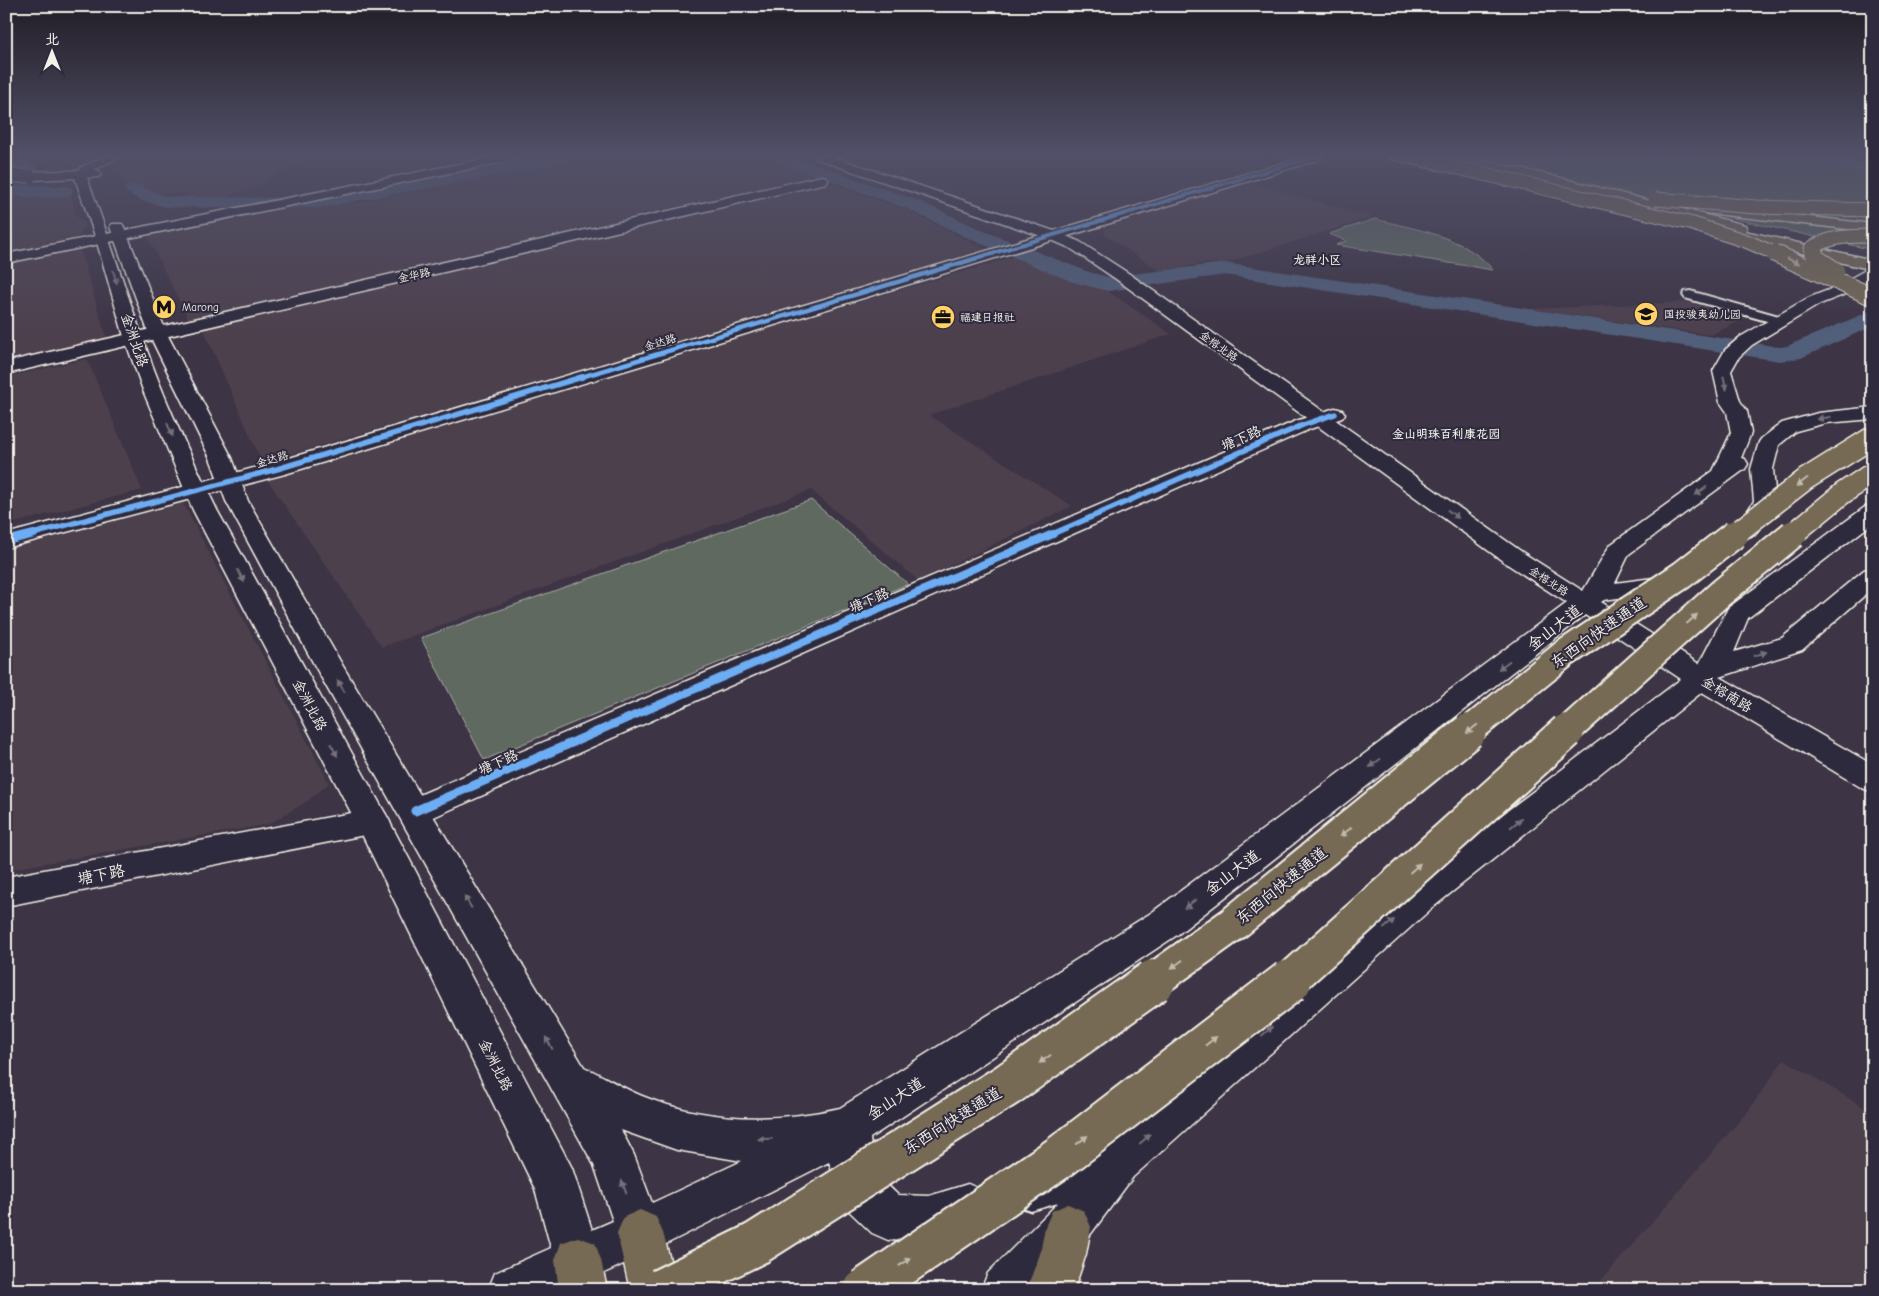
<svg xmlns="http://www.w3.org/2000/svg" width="1879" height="1296" font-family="'Comic Neue','LXGW WenKai TC',sans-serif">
  <rect width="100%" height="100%" fill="#3d3445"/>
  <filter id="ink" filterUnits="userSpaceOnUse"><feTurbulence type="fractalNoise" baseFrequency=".02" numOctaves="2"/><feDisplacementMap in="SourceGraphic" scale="10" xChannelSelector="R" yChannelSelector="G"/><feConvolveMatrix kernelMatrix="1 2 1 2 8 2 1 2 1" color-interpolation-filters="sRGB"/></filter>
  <g filter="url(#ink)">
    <!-- built -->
    <g fill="#4e404e">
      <path d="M 10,156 L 103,156 L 80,166 L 45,166 Z"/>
      <path d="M 142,156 L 308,156 L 246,192 L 236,192 L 207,208 L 168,208 L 194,193 L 158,193 L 148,190 L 151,187 L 126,187 L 118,169 Z"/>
      <path d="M 590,156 L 765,156 L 825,178 L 190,322 L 148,238 L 160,230 L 287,206 L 316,206 L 361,202 L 525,166 Z"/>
      <path d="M 1247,182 L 1373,217 L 1226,263 L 1207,263 L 1160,271 L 1105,235 L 1105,229 L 1118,221 Z"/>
      <path d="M 832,183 L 908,211 L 985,249 L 639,353 L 271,460 L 261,460 L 203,328 Z"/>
      <path d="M 71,192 L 75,215 L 85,223 L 81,233 L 76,240 L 6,257 L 6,195 Z"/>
      <path d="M 79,246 L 107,340 L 6,362 L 6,262 Z"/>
      <path d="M 1014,257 L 1106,290 L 1171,334 L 929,415 L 1072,506 L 919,581 L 811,490 L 382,647 L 268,481 L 786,323 Z"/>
      <path d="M 1688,302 L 1743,319 L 1711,335 L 1530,309 Z"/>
      <path d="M 87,359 L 142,490 L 6,525 L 6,377 Z"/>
      <path d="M 183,503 L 329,783 L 309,800 L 269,824 L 6,870 L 6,550 Z"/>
      <path d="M 1784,1059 L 1873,1113 L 1873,1290 L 1593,1290 L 1749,1110 Z"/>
    </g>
    <!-- green -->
    <g fill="#5e695e" stroke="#a9ada3">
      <path d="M 1456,156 L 1771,156 L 1873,171 L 1873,250 Z"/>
      <path d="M 1375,219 C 1415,229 1465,236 1493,270 L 1336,245 L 1347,241 L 1329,234 Z"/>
      <path d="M 811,500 L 908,584 L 484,760 L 421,638 Z"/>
    </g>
    <!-- water -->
    <path fill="#515f7a" stroke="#9299a6" d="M 1771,156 L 1873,156 L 1873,171 Z"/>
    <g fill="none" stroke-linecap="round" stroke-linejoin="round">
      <!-- shore -->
      <path stroke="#b3b7bc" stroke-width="1" d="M 1795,156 L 1873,166"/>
      <!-- river -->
      <g fill="#515f7a" fill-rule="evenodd">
        <path d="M 6,156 L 36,164 L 38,168 L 36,172 L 13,185 L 64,186 L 70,187 L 73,191 L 70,195 C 50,200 27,197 6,195 L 6,175 L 16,169 L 6,166 Z"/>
        <path d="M 549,156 L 580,156 L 578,159 L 572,161 L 318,208 L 166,207 L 140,200 L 127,193 L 124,189 L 127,185 L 133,184 L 139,185 L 167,197 L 318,198 Z"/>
        <path d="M 769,156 L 791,156 L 919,201 L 984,231 L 1089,272 L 1108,277 L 1225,263 L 1780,347 L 1787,346 L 1873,310 L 1873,326 L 1801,358 L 1780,361 L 1225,275 L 1108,291 L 1073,282 L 970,239 L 907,209 L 771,159 Z"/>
      </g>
      <!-- minor casing -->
      <g stroke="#f4f1e8" stroke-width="4">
        <path id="minor" d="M 1690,291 L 1786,318 L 1788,321 L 1786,324 L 1781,325 L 1685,298 L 1683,295 L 1685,292 Z"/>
      </g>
      <!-- tertiary casing -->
      <g stroke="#f4f1e8" stroke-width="3">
        <g id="tertiary">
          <path d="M 499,156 L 520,156 L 514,160 L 6,263 L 6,254 Z"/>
          <path d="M 1306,156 L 1323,156 L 1321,159 L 285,474 L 6,548 L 6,534 L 269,464 Z"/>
          <path d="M 95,170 L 99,171 L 101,174 L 99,177 L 30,180 L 24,176 L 30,172 Z"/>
          <path d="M 822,176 L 826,177 L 828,180 L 826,183 L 6,374 L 6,362 Z"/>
          <path d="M 1335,408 L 1342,410 L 1345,414 L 1342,418 L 1310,429 L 427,820 L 415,823 L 403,820 L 399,811 L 403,802 L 1296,421 Z"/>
          <path d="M 373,809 L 385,813 L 390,822 L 385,831 L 6,906 L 6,877 Z"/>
        </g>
      </g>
      <!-- secondary casing -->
      <g stroke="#f4f1e8" stroke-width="3">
        <g id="secondary">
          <path d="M 106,156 L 121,156 L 90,172 L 87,178 C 107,231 124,286 143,339 C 163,398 190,454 217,510 L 385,813 L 572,1168 L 592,1230 L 613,1221 L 594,1165 L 316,668 L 226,501 L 210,458 L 149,334 L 110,227 L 112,224 L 122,224 L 124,227 L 167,334 L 232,458 L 248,501 L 344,668 L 584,1067 C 604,1076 622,1088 642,1096 C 706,1122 774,1123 840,1108 L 1151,913 L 1567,603 L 1504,562 L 1116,279 L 1070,248 L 1047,238 L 817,159 L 815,156 L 831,156 L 1057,232 L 1080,242 L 1128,273 L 1522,552 L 1583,591 L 1610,545 L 1713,471 L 1731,433 L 1727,412 L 1720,402 L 1713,371 L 1725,350 L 1740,337 L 1808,298 L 1831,289 L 1873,266 L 1873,278 L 1843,295 L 1820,304 L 1752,345 L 1739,357 L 1731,371 L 1740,401 L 1747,411 L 1751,433 L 1741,458 L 1745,459 L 1748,464 L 1745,469 L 1629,554 L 1615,583 L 1676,575 L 1685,578 L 1689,583 L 1685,588 L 1604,600 L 1601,602 L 1699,664 L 1728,608 L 1865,507 L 1873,505 L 1873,523 L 1748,618 L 1734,652 L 1782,638 L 1864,570 L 1873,568 L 1873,588 L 1802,650 L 1720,677 L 1873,765 L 1873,792 L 1862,788 L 1702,692 L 1432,908 L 1133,1177 L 1084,1243 L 1039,1290 L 981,1290 L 988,1273 L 1058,1203 L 1031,1211 L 1015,1205 L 1009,1189 L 1015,1173 L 1106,1144 L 1406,888 L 1681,679 L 1585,615 L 1177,935 L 870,1138 C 873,1169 875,1174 898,1195 L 929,1196 L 968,1184 L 984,1191 L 991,1207 L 984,1223 L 929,1242 L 888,1240 L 872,1233 L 845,1207 L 829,1162 L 656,1249 L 567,1290 L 488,1290 L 495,1273 L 551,1248 L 535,1189 L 356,822 L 193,510 L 144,393 L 125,340 L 96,239 L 75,178 L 81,167 ZM 621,1130 L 677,1150 L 742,1161 L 652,1203 L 634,1155 Z"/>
          <path d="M 1873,407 L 1873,419 L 1826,423 L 1796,431 L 1779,445 L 1773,469 L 1776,501 L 1755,535 L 1747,537 L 1739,535 L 1735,530 L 1754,501 L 1751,469 L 1759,442 L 1762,438 L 1782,423 L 1818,413 Z"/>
        </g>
      </g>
      <!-- primary casing -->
      <g stroke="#f4f1e8" stroke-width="3">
        <g id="primary">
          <path d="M 1389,156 L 1409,156 L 1444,163 L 1446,166 L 1440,170 L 1391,159 Z"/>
          <path d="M 1439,156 L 1459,156 L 1545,174 L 1745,225 L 1747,228 L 1745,231 L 1873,260 L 1873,270 L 1716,233 L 1714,230 L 1718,227 L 1544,181 L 1441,159 Z"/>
          <path d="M 1068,1204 L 1084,1211 L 1091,1227 L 1086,1254 L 1074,1290 L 1026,1290 L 1040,1254 L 1045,1227 L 1052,1211 Z"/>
          <path d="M 640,1210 L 656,1217 L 663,1233 L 678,1290 L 630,1290 L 617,1233 L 624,1217 Z"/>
          <path d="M 578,1237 L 595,1243 L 601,1260 L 607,1290 L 559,1290 L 555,1260 L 561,1243 Z"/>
        </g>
      </g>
      <!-- trunk casing -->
      <g stroke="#f4f1e8" stroke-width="3">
        <g id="trunk">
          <path d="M 1541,178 L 1594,189 L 1596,192 L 1589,196 L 1537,185 L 1535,182 Z"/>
          <path d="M 1702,205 L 1873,224 L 1873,232 L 1697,212 L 1695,209 Z"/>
        </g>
      </g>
      <!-- minor -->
      <use href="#minor" fill="#2f2a3d" fill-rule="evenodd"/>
      <!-- tertiary -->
      <use href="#tertiary" fill="#2f2a3d" fill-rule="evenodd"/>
      <!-- secondary -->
      <use href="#secondary" fill="#2f2a3d" fill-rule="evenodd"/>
      <!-- primary -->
      <use href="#primary" fill="#766a54" fill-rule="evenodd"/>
      <!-- trunk -->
      <use href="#trunk" fill="#766a54" fill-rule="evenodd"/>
      <!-- tertiary-bridge casing -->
      <g stroke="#f4f1e8" stroke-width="15" stroke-linecap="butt">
        <path id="tertiary-bridge" d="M 6,176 L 30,176"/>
      </g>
      <!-- trunk-bridge-far5 casing -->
      <g stroke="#f4f1e8" stroke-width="15" stroke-linecap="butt">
        <g id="trunk-bridge-far5">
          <path d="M 1409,156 L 1693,224 L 1746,241 L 1776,254"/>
          <path d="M 1655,199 L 1756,207 L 1873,210"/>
          <path d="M 1814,254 L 1811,248 C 1831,236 1851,236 1873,236"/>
        </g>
      </g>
      <!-- trunk-bridge-far4 casing -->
      <g stroke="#f4f1e8" stroke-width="19" stroke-linecap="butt">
        <g id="trunk-bridge-far4">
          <path d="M 1774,253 L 1873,297"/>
          <path d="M 1814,253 L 1816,258 L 1836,271"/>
        </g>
      </g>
      <!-- trunk-bridge-far3 casing -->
      <g stroke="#f4f1e8" stroke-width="24" stroke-linecap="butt">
        <g id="trunk-bridge-far3">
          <path d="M 1734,535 L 1806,479 L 1873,437"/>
          <path d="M 1792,535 L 1843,493 L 1873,473"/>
        </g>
      </g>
      <!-- trunk-bridge-far2 casing -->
      <g stroke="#f4f1e8" stroke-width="31" stroke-linecap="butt">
        <g id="trunk-bridge-far2">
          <path d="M 1468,732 L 1564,654 L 1682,575 L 1735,534"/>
          <path d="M 1566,732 L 1721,593 L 1793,534"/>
        </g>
      </g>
      <!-- trunk-bridge-far1 casing -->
      <g stroke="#f4f1e8" stroke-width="38" stroke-linecap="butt">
        <g id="trunk-bridge-far1">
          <path d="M 1152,982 L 1233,924 L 1469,731"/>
          <path d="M 1288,982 L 1567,731"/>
        </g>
      </g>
      <!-- trunk-bridge casing -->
      <g stroke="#f4f1e8" stroke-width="46" stroke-linecap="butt">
        <g id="trunk-bridge">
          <path d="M 661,1290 L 757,1243 L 1007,1085 L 1154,981"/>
          <path d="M 865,1290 L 1060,1157 L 1290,981"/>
        </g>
      </g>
      <!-- tertiary-bridge -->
      <use href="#tertiary-bridge" stroke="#2f2a3d" stroke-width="13"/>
      <!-- trunk-bridge-far5 -->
      <use href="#trunk-bridge-far5" stroke="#766a54" stroke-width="13"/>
      <!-- trunk-bridge-far4 -->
      <use href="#trunk-bridge-far4" stroke="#766a54" stroke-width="17"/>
      <!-- trunk-bridge-far3 -->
      <use href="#trunk-bridge-far3" stroke="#766a54" stroke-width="21"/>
      <!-- trunk-bridge-far2 -->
      <use href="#trunk-bridge-far2" stroke="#766a54" stroke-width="27"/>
      <!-- trunk-bridge-far1 -->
      <use href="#trunk-bridge-far1" stroke="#766a54" stroke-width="34"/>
      <!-- trunk-bridge -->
      <use href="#trunk-bridge" stroke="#766a54" stroke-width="42"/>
      <!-- cycleway-far4 casing -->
      <g stroke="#2f2a3d" stroke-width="5">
        <path id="cycleway-far4" d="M 990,254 L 1317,156"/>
      </g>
      <!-- cycleway-far3 casing -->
      <g stroke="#2f2a3d" stroke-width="6">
        <path id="cycleway-far3" d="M 578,378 L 994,253"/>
      </g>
      <!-- cycleway-far2 casing -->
      <g stroke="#2f2a3d" stroke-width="8">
        <g id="cycleway-far2">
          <path d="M 29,535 L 277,469 L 582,377"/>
          <path d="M 1050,535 L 1303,425 L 1335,414"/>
        </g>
      </g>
      <!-- cycleway-far1 casing -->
      <g stroke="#2f2a3d" stroke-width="11">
        <g id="cycleway-far1">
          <path d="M 6,541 L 34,534"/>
          <path d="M 596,732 L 1053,534"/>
        </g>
      </g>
      <!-- cycleway casing -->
      <g stroke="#2f2a3d" stroke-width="12">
        <path id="cycleway" d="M 415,811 L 599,731"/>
      </g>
      <!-- cycleway-far4 -->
      <use href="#cycleway-far4" stroke="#6dadf4" stroke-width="4"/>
      <!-- cycleway-far3 -->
      <use href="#cycleway-far3" stroke="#6dadf4" stroke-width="4.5"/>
      <!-- cycleway-far2 -->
      <use href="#cycleway-far2" stroke="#6dadf4" stroke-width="5.5"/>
      <!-- cycleway-far1 -->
      <use href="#cycleway-far1" stroke="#6dadf4" stroke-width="8"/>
      <!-- cycleway -->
      <use href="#cycleway" stroke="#6dadf4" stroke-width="9"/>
    </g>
    <!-- one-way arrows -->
    <defs><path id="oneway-solid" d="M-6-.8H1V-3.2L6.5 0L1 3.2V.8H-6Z" transform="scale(1.25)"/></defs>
    <g fill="#c2bbad">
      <use href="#oneway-solid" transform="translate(1793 261) rotate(24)"/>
      <use href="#oneway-solid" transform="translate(1802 482) rotate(143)"/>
      <use href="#oneway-solid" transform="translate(1692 619) rotate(-42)"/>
      <use href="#oneway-solid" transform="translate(1472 729) rotate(141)"/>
      <use href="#oneway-solid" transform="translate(1346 832) rotate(141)"/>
      <use href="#oneway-solid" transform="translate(1415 868) rotate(-42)"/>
      <use href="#oneway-solid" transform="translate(1177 964) rotate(145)"/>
      <use href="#oneway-solid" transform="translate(1211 1041) rotate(-38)"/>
      <use href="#oneway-solid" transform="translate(1045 1059) rotate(145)"/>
      <use href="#oneway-solid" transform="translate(1082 1140) rotate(-38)"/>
      <use href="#oneway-solid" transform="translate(905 1262) rotate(-34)"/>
    </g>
    <g fill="#747079">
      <use href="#oneway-solid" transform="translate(115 277) rotate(73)"/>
      <use href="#oneway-solid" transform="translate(1725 383) rotate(76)"/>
      <use href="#oneway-solid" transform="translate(1824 418) rotate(170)"/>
      <use href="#oneway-solid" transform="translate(170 430) rotate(67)"/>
      <use href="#oneway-solid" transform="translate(1701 491) rotate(144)"/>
      <use href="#oneway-solid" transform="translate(1453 514) rotate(36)"/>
      <use href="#oneway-solid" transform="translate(241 576) rotate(62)"/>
      <use href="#oneway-solid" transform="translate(1760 654) rotate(-17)"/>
      <use href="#oneway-solid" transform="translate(1504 665) rotate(143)"/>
      <use href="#oneway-solid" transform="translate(341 686) rotate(-121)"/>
      <use href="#oneway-solid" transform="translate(334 750) rotate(62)"/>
      <use href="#oneway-solid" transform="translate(1375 763) rotate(143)"/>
      <use href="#oneway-solid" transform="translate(1516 823) rotate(-38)"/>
      <use href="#oneway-solid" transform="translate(468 902) rotate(-120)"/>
      <use href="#oneway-solid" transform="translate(1190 904) rotate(143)"/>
      <use href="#oneway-solid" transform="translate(1389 924) rotate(-41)"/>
      <use href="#oneway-solid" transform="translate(1267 1031) rotate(-41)"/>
      <use href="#oneway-solid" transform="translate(549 1043) rotate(-120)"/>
      <use href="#oneway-solid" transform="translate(765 1139) rotate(179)"/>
      <use href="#oneway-solid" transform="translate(1145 1139) rotate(-41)"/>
      <use href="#oneway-solid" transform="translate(624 1187) rotate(-110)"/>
    </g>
  </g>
  <!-- sky -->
  <linearGradient id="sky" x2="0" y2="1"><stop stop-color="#221d26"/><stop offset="0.46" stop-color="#515068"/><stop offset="1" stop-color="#515068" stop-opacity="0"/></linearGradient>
  <rect width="1879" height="337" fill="url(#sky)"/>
  <!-- icons -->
  <defs>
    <g id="metro-disc" transform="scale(1.25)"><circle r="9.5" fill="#ffd166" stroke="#2f2a3d"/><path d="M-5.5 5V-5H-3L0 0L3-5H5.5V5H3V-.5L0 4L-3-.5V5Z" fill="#111"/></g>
    <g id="school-disc" transform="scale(1.25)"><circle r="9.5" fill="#ffd166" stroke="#2f2a3d"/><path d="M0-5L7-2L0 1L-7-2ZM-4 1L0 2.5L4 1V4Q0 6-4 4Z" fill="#111"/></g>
    <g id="office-disc" transform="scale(1.25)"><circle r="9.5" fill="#ffd166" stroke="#2f2a3d"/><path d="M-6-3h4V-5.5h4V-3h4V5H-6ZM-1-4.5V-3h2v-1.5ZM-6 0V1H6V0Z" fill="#111"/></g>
  </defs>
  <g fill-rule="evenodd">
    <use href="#metro-disc" x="164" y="307"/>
    <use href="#school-disc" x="1646" y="314"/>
    <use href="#office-disc" x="943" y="317"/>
  </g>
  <g text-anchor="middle" stroke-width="4" stroke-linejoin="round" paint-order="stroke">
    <!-- far-street labels -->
    <g font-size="11" fill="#f4f1e8" stroke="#2f2a3d">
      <text transform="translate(414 275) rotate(-13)" y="4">金华路</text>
      <text transform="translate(660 342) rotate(-17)" y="4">金达路</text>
      <text transform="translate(1219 346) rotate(36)" y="4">金榕北路</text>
      <text transform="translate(272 459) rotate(-16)" y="4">金达路</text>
      <text transform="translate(1549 581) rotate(33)" y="4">金榕北路</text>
    </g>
    <!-- far-poi labels -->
    <g font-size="11" fill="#f4f1e8" stroke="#2f2a3d" text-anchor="start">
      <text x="182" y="311">Marong</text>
      <text x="1664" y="318">国投骏夷幼儿园</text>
      <text x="960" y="321">福建日报社</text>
    </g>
    <!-- far-neighbourhood labels -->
    <g font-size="12" font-weight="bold" fill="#f4f1e8" stroke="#2f2a3d">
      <text x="1317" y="264">龙祥小区</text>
      <text x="1446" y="438">金山明珠百利康花园</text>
    </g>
    <!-- street labels -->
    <g font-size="14" fill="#f4f1e8" stroke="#2f2a3d">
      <text transform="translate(135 340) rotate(71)" y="5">金洲北路</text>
      <text transform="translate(1241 438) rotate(-24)" y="5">塘下路</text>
      <text transform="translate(869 600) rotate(-24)" y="5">塘下路</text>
      <text transform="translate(1727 694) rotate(31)" y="5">金榕南路</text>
      <text transform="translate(310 705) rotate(62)" y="5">金洲北路</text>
      <text transform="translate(498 762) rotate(-24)" y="5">塘下路</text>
      <text transform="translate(496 1065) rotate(63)" y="5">金洲北路</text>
    </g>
    <!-- near-street labels -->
    <g font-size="16" fill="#f4f1e8" stroke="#2f2a3d">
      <text transform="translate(1554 627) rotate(-38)" y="6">金山大道</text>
      <text transform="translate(1598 632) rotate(-35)" y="6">东西向快速通道</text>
      <text transform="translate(1232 872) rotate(-37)" y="6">金山大道</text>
      <text transform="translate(101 874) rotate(-11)" y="6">塘下路</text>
      <text transform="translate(1281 885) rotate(-39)" y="6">东西向快速通道</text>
      <text transform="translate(895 1098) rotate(-33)" y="6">金山大道</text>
      <text transform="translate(952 1120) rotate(-32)" y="6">东西向快速通道</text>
    </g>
  </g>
  <!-- margin -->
  <rect width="1879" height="1296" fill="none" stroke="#2f2a3d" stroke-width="25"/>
  <rect x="12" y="12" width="1854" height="1271" fill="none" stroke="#f4f1e8" stroke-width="2" filter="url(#ink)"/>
  <!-- north arrow -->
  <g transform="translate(52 52)" stroke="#2f2a3d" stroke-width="4" paint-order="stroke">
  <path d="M0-4L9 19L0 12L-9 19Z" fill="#f4f1e8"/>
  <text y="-8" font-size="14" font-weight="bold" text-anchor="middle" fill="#f4f1e8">北</text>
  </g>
</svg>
